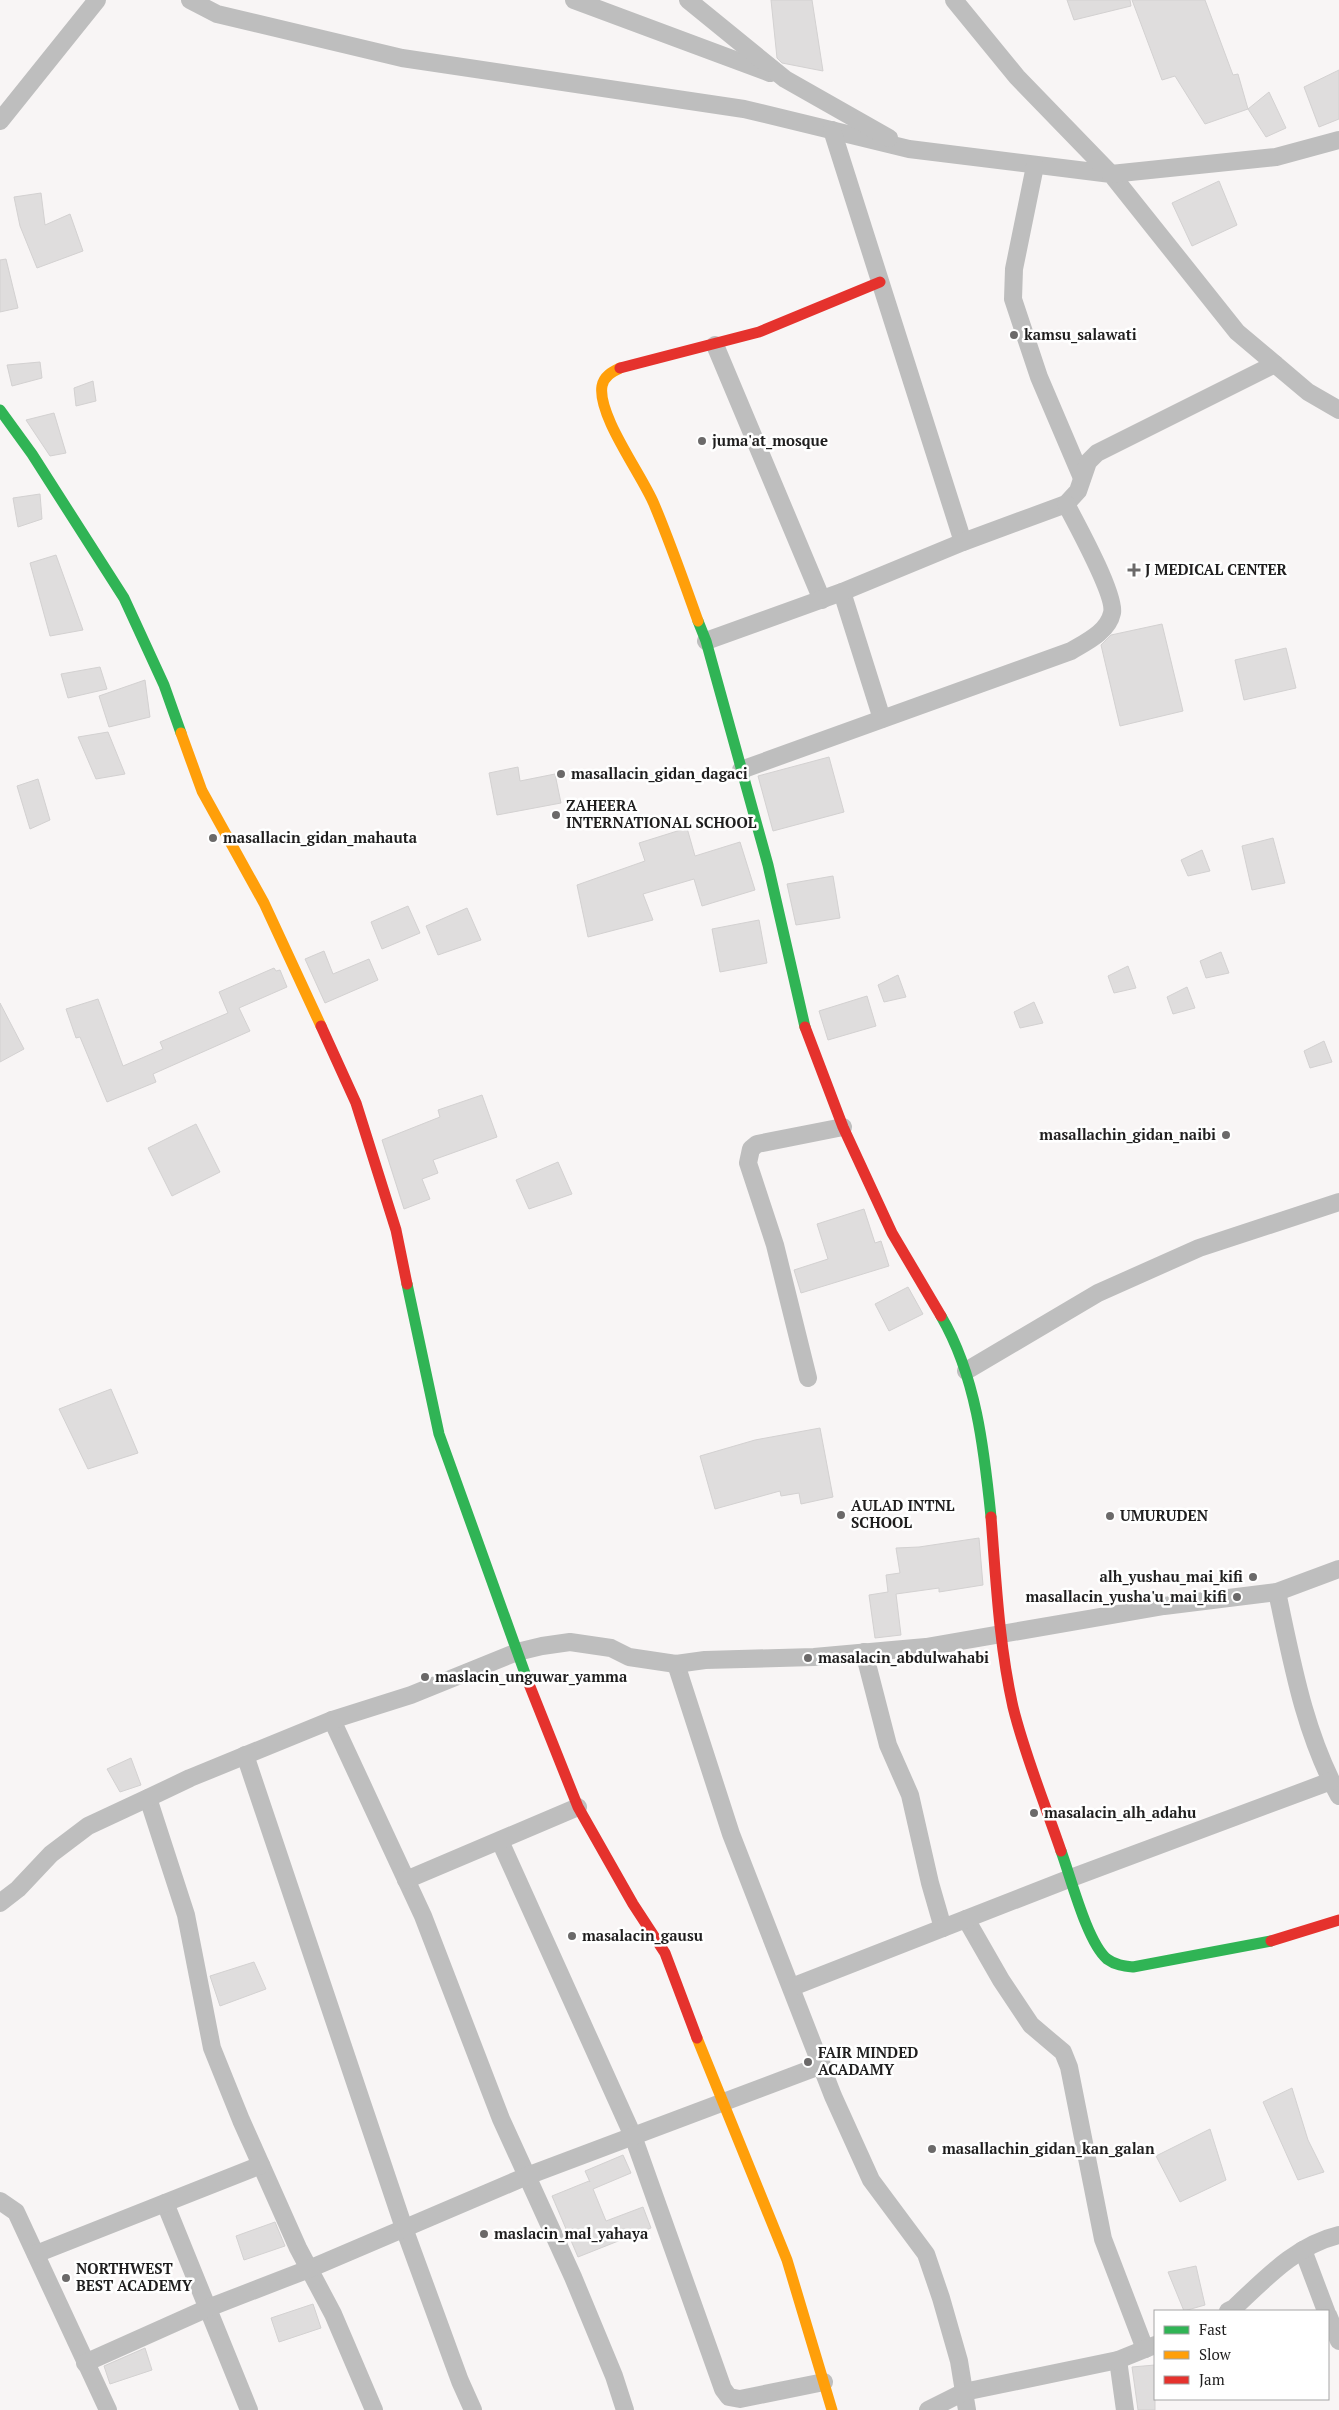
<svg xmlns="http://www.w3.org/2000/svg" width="1339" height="2410" font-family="'PT Serif',serif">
  <rect width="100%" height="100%" fill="#f8f5f5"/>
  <!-- building -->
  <g fill="#dfdddd" stroke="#d3d1d1">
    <path d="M 771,0 L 812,0 L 823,71 L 782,63 L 777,58 Z"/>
    <path d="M 1067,0 L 1130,0 L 1131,6 L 1074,20 Z"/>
    <path d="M 1132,0 L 1205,0 L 1233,75 L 1238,74 L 1248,109 L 1205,124 L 1175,76 L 1162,80 Z"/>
    <path d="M 1339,70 L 1339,119 L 1319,127 L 1304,87 Z"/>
    <path d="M 1269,92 L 1286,128 L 1266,137 L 1248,109 Z"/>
    <path d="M 1219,181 L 1237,225 L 1192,246 L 1172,203 Z"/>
    <path d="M 41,193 L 45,225 L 70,214 L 83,251 L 37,268 L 20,226 L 14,197 Z"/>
    <path d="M 6,259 L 18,308 L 0,312 L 0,260 Z"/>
    <path d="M 40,362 L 42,378 L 12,386 L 7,365 Z"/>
    <path d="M 93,381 L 96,401 L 76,406 L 74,388 Z"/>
    <path d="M 54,413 L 66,453 L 50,456 L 26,420 Z"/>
    <path d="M 40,494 L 42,519 L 18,527 L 13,498 Z"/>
    <path d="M 56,555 L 83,630 L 50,636 L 30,563 Z"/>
    <path d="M 1162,624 L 1183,711 L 1120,726 L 1101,645 L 1111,635 Z"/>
    <path d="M 1286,648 L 1296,688 L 1244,700 L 1235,660 Z"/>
    <path d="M 100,667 L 107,689 L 68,698 L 61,674 Z"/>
    <path d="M 145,680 L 150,717 L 109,727 L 99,696 Z"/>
    <path d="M 108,732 L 125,774 L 96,779 L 78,737 Z"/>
    <path d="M 829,757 L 844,812 L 773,831 L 758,776 Z"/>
    <path d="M 518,767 L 520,781 L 555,774 L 561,803 L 497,815 L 489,773 Z"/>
    <path d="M 38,779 L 50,820 L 30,829 L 17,786 Z"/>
    <path d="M 687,828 L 695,856 L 740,842 L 755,890 L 702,906 L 694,879 L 643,894 L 653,920 L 588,937 L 577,885 L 645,861 L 639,843 Z"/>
    <path d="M 1273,838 L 1285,883 L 1252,890 L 1242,846 Z"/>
    <path d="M 1202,850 L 1210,871 L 1188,876 L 1181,860 Z"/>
    <path d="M 833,876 L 840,918 L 796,925 L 787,884 Z"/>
    <path d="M 408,906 L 420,933 L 382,949 L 371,922 Z"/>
    <path d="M 467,908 L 481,940 L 438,955 L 426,926 Z"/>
    <path d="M 759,920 L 767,963 L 720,972 L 712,929 Z"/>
    <path d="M 324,951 L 333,974 L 369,959 L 378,980 L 325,1003 L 305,959 Z"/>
    <path d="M 1221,952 L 1229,973 L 1206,978 L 1200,961 Z"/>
    <path d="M 1128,966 L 1136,988 L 1114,993 L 1108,976 Z"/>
    <path d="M 274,968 L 276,971 L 280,970 L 287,987 L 239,1008 L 250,1031 L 153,1074 L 156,1082 L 107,1102 L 80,1037 L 76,1038 L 66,1009 L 98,999 L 123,1066 L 163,1049 L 160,1042 L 228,1013 L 219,992 Z"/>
    <path d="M 898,975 L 906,997 L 884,1002 L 878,985 Z"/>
    <path d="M 1187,987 L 1195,1008 L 1173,1014 L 1167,997 Z"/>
    <path d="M 867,996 L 876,1026 L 828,1040 L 819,1011 Z"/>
    <path d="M 1034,1002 L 1043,1023 L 1020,1028 L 1014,1012 Z"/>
    <path d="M 0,1003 L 24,1049 L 0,1062 Z"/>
    <path d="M 1324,1041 L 1332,1062 L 1310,1068 L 1304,1051 Z"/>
    <path d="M 482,1095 L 497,1137 L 433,1160 L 438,1173 L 422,1179 L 430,1199 L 404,1209 L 382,1140 L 440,1117 L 438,1110 Z"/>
    <path d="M 196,1124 L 220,1172 L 172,1196 L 148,1148 Z"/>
    <path d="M 558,1162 L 572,1194 L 529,1209 L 516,1180 Z"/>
    <path d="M 864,1209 L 875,1243 L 881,1241 L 889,1266 L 801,1293 L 794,1270 L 828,1259 L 817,1224 Z"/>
    <path d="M 908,1287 L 923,1314 L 889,1331 L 875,1304 Z"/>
    <path d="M 111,1389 L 138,1453 L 88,1469 L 59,1409 Z"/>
    <path d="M 820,1428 L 833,1497 L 801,1504 L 799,1493 L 781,1496 L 780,1491 L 715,1509 L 700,1456 L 755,1440 Z"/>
    <path d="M 979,1538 L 983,1585 L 939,1592 L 939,1588 L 896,1594 L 901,1635 L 875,1638 L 869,1595 L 888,1592 L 886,1575 L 900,1573 L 896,1548 L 919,1547 Z"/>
    <path d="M 131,1758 L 141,1785 L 120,1792 L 107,1769 Z"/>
    <path d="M 254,1962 L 266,1989 L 220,2006 L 210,1976 Z"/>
    <path d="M 1292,2088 L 1308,2140 L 1324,2172 L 1298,2180 L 1263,2102 Z"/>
    <path d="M 1210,2129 L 1226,2180 L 1180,2202 L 1156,2156 Z"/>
    <path d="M 623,2155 L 631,2173 L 593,2189 L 606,2221 L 643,2207 L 651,2228 L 578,2257 L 552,2196 L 589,2181 L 590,2182 L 585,2171 Z"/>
    <path d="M 275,2222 L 285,2246 L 244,2260 L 236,2236 Z"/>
    <path d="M 1196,2266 L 1205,2305 L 1184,2311 L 1168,2272 Z"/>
    <path d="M 313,2304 L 321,2328 L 279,2342 L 271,2318 Z"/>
    <path d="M 145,2348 L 152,2370 L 110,2384 L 104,2366 Z"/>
    <path d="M 1155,2365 L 1155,2410 L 1138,2410 L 1132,2367 Z"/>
  </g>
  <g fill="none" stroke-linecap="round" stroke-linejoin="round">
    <!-- street -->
    <g stroke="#bebebe" stroke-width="18">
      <path d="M 190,0 L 217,14 L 402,58 L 744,109 L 909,149 L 1111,174 L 1237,332 L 1308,392 L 1339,410"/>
      <path d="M 574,0 L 770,73"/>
      <path d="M 688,0 L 785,79 L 889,138"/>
      <path d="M 954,0 L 1017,77 L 1111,174 L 1276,157 L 1339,140"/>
      <path d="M 0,121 L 97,0"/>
      <path d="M 832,130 L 963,542"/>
      <path d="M 1035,166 L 1014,269 L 1013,299 L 1039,377 L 1082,478"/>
      <path d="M 715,345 L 822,600"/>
      <path d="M 842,592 L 882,719"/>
      <path d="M 706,641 L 842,592 L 963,542 L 1066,504 L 1078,491 L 1088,462 L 1097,453 L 1275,364"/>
      <path d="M 741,770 L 1071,651 C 1086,642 1108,632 1112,613 C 1116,596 1076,523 1066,504"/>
      <path d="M 966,1371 L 1098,1293 L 1199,1248 L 1339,1202"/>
      <path d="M 808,1378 L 775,1245 L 748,1163 L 751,1149 L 757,1144 L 843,1127"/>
      <path d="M 1277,1592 C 1292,1662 1304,1732 1339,1796"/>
      <path d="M 864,1652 L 888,1745 L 910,1795 L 930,1883 L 943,1928"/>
      <path d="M 676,1664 L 731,1834 L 833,2096 L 871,2180 L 926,2254 L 941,2298 L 959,2361 L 967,2410"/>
      <path d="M 332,1720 L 423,1916 L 501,2119 L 573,2277 L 614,2376 L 625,2410"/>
      <path d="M 245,1755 L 404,2228 L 460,2381 L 473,2410"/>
      <path d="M 148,1798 L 186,1915 L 212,2048 L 241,2120 L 298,2248 L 333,2314 L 374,2410"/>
      <path d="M 500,1841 L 633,2136 L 723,2389 L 729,2397 L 740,2399 L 824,2382"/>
      <path d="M 406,1880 L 578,1807"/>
      <path d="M 0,1903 L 18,1889 L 51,1854 L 88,1826 L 148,1798 L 190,1778 L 332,1720 L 411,1695 L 517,1652 L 542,1646 L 570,1642 L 611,1648 L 629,1657 L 676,1664 L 705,1660 L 814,1657 L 926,1647 L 1164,1606 L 1277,1592 L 1339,1569"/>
      <path d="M 966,1919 L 1001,1980 L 1031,2025 L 1063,2052 L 1069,2067 L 1103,2239 L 1145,2349"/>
      <path d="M 792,1987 L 1071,1878 L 1331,1781"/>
      <path d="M 0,2201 L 16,2212 L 108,2410"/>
      <path d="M 165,2203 L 249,2410"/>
      <path d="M 1303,2250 L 1326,2311"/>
      <path d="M 36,2254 L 261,2165"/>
      <path d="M 1228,2311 L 1234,2308 C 1265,2279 1296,2245 1339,2235"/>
      <path d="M 1328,2315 L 1339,2341"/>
      <path d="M 1118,2360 L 1125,2410"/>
      <path d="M 85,2363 L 208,2308 L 309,2269 L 527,2176 L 822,2065"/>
      <path d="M 928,2410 L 964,2392 L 1118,2360 L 1155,2345"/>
    </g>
    <!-- fast -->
    <g stroke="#30b455" stroke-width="11">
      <path d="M 0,410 L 32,454 L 124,598 L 164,685 L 181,733"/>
      <path d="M 698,621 L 706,641 L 768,865 L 805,1027"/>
      <path d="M 407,1284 L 439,1434 L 527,1679"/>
      <path d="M 941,1316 C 976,1376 984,1448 991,1517"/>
      <path d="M 1061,1851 C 1071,1878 1087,1942 1107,1959 C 1115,1965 1124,1966 1133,1967 L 1271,1941"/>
    </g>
    <!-- slow -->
    <g stroke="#ff9f0a" stroke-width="11">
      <path d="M 620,368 C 612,372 604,376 602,386 C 597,415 642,475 654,504 C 670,542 684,582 698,621"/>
      <path d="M 181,733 L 202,791 L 264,903 L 321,1026"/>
      <path d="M 697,2038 L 787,2260 L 832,2410"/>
    </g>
    <!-- jam -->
    <g stroke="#e5322d" stroke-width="11">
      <path d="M 620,368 L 759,332 L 880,282"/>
      <path d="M 321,1026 L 356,1103 L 396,1230 L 407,1284"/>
      <path d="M 805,1027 L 843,1127 L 892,1233 L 941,1316"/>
      <path d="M 991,1517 C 996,1580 999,1645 1013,1707 C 1025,1756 1045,1804 1061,1851"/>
      <path d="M 527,1679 L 578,1807 L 633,1904 L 665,1953 L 697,2038"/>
      <path d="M 1271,1941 L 1339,1920"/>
    </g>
  </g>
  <!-- markers -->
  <g fill="#6b6969" stroke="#fff" stroke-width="2">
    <circle cx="1014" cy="335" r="5"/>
    <circle cx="702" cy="441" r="5"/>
    <path d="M1131.5 562.5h5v5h5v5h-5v5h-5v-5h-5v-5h5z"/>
    <circle cx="561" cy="774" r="5"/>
    <circle cx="556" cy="815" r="5"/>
    <circle cx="213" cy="838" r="5"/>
    <circle cx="1226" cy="1135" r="5"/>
    <circle cx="841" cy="1515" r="5"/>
    <circle cx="1110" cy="1516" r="5"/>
    <circle cx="1253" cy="1577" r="5"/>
    <circle cx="1237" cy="1597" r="5"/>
    <circle cx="808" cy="1658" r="5"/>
    <circle cx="425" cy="1677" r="5"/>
    <circle cx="1034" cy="1813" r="5"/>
    <circle cx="572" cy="1936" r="5"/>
    <circle cx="808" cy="2062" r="5"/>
    <circle cx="932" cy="2149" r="5"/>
    <circle cx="484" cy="2234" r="5"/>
    <circle cx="66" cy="2278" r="5"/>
  </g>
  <g text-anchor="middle" stroke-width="5" stroke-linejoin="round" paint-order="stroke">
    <!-- poi labels -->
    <g font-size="15" font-weight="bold" fill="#1f1e1e" stroke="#fff" text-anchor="start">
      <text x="1024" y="340">kamsu_salawati</text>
      <text x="712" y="446">juma'at_mosque</text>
      <text x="1145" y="575">J MEDICAL CENTER</text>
      <text x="571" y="779">masallacin_gidan_dagaci</text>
      <text x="566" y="811">ZAHEERA<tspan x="566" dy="17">INTERNATIONAL SCHOOL</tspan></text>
      <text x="223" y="843">masallacin_gidan_mahauta</text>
      <text x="1216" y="1140" text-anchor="end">masallachin_gidan_naibi</text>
      <text x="851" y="1511">AULAD INTNL<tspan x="851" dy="17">SCHOOL</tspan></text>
      <text x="1120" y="1521">UMURUDEN</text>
      <text x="1243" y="1582" text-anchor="end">alh_yushau_mai_kifi</text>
      <text x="1227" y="1602" text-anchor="end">masallacin_yusha'u_mai_kifi</text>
      <text x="818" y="1663">masalacin_abdulwahabi</text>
      <text x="435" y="1682">maslacin_unguwar_yamma</text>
      <text x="1044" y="1818">masalacin_alh_adahu</text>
      <text x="582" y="1941">masalacin_gausu</text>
      <text x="818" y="2058">FAIR MINDED<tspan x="818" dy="17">ACADAMY</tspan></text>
      <text x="942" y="2154">masallachin_gidan_kan_galan</text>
      <text x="494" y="2239">maslacin_mal_yahaya</text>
      <text x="76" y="2274">NORTHWEST<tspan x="76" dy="17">BEST ACADEMY</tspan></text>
    </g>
  </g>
  <!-- legend -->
  <rect x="1154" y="2310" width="175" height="90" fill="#ffffff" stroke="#a5a5a5"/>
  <rect x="1164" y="2326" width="25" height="8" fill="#30b455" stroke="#a5a5a5"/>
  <text x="1199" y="2335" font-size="15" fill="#1f1e1e">Fast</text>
  <rect x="1164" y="2351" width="25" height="8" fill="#ff9f0a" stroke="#a5a5a5"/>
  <text x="1199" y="2360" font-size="15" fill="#1f1e1e">Slow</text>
  <rect x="1164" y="2376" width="25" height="8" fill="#e5322d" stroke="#a5a5a5"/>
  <text x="1199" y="2385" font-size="15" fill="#1f1e1e">Jam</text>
</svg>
